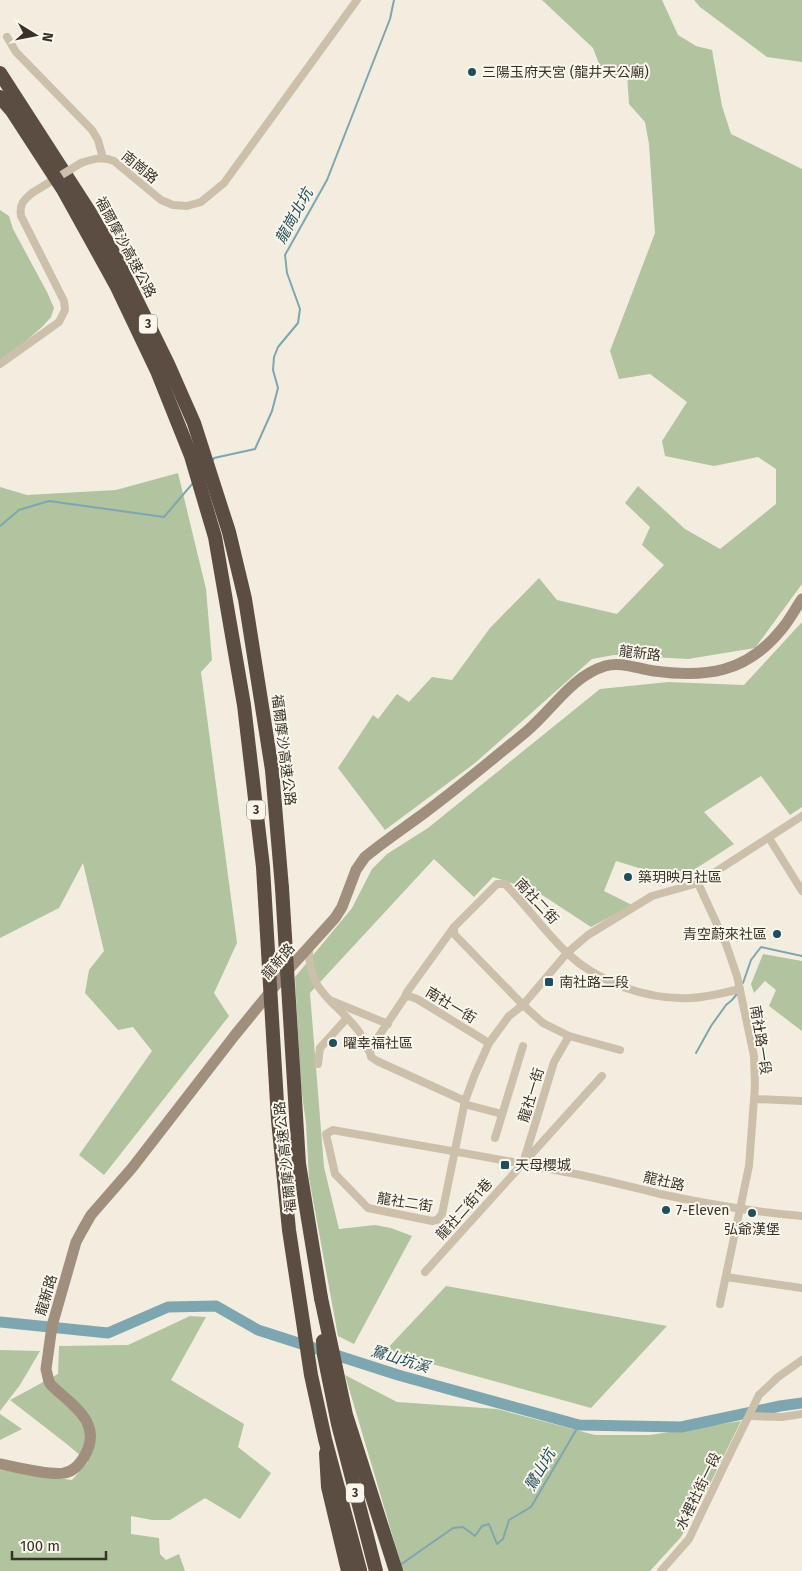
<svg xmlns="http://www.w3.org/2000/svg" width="802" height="1571" font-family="'Fira Sans','Noto Sans TC',sans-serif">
  <rect width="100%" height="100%" fill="#f3ede0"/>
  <!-- green -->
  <g fill="#b1c39f">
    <path d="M 542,0 L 662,0 L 678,35 L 696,46 L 712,50 L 722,106 L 731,134 L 802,169 L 802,584 L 755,648 L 688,659 L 614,655 L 592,659 L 475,763 L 385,830 L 338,768 L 373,715 L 378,719 L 397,694 L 409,702 L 432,677 L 452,680 L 490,628 L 539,578 L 557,600 L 617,614 L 664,565 L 642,545 L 650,527 L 625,503 L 638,486 L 685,529 L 720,549 L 776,504 L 776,469 L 758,457 L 714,466 L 665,456 L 662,441 L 687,402 L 650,374 L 619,379 L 610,351 L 655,233 L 649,144 L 645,122 L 629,104 L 627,74 L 604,77 L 593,48 Z"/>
    <path d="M 694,0 L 802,0 L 802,62 L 767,57 L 700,7 Z"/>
    <path d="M 0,210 L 9,216 L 13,229 L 47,292 L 54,308 L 51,317 L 43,326 L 0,364 Z"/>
    <path d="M 178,473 L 206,589 L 212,660 L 201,672 L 237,943 L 214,993 L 229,1016 L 104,1175 L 79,1155 L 152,1051 L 133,1027 L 118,1030 L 85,993 L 89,970 L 104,951 L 83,863 L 59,908 L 0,938 L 0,487 L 27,495 L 116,490 Z"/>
    <path d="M 802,622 L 802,807 L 790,815 L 761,776 L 704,812 L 734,844 L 678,880 L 616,861 L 604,891 L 632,905 L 591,927 L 536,891 L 493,877 L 474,897 L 434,859 L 310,993 L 324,1167 L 339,1229 L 375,1225 L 391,1228 L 412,1236 L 354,1344 L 338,1336 L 309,1178 L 306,1123 L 301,1087 L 295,977 L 352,908 L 372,869 L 387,854 L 428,828 L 600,689 L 668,682 L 744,685 Z"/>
    <path d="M 763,954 L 802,961 L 802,1031 L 769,1006 L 776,990 L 765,981 L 754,993 L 751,984 Z"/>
    <path d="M 446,1286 L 667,1326 L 591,1408 L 385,1351 Z"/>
    <path d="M 190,1316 L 206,1317 L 171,1380 L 244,1424 L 238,1447 L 271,1473 L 240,1519 L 205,1498 L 170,1520 L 152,1520 L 131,1516 L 131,1534 L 159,1538 L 160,1554 L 166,1560 L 179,1554 L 185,1571 L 0,1571 L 0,1470 L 72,1480 L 88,1462 L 68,1445 L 10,1400 L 58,1374 L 59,1346 L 128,1345 Z"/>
    <path d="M 0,1350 L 40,1351 L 20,1385 L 0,1411 Z"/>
    <path d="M 345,1375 L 397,1402 L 497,1409 L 595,1435 L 650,1435 L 741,1421 L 707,1490 L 681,1537 L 650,1571 L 403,1571 Z"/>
    <path d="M 0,1414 L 22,1429 L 0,1440 Z"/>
  </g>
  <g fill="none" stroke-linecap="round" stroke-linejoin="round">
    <!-- stream -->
    <g stroke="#7ea6b1" stroke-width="2">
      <path d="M 213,460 L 214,458 L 255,449 L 272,411 L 278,388 L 273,370 L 274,357 L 278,347 L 298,323 L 300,309 L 287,273 L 285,255 L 327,180 L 390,19 L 394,0"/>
      <path d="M 0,526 L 19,510 L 49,501 L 164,517 L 193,483"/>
      <path d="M 743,983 L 751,960 L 761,947 L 802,956"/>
      <path d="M 696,1053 L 711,1026 L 726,1005 L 732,1000 L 737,994"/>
      <path d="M 0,1325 L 3,1322"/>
      <path d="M 400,1565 L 453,1528 L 463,1527 L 475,1536 L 482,1526 L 489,1524 L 497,1544 L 503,1539 L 509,1520 L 531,1507 L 579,1425"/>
    </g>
    <!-- river -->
    <path stroke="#7ea6b1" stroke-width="11" d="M 0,1322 L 108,1333 L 168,1307 L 216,1306 L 258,1330 L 398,1375 L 579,1425 L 681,1427 L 780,1406 L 802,1403"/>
    <!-- street -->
    <g stroke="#ccc0ab" stroke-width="8">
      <path d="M 7,37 L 16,52 L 92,130 L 98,140 L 103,158"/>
      <path d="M 81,163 C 93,159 103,156 114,161 L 161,200 L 173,205 L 187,206 L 201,202 L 224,183 L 357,0"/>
      <path d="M 0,364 L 59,322 L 65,310 L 64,301 L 21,216 C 19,204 24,200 32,193"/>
      <path d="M 802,816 L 698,883 L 652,896 L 588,935 L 567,953 L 523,1005 L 509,1016 L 489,1043 L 475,1074 L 465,1101 L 442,1214 L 437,1220 L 432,1221 L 368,1208 L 335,1174 L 326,1134 L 333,1130 C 409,1144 485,1156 560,1171 C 594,1177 627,1186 660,1194 C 707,1204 754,1212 802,1216"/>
      <path d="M 769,838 L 802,891"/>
      <path d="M 698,883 L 726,944 L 737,976 L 754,1056 L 755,1086 L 749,1166 L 720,1304"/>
      <path d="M 309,949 C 308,992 335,1001 357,1029 C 363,1036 365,1045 370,1053"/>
      <path d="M 405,997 L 407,992 L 454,927"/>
      <path d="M 332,1001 L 388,1024"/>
      <path d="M 620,1050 L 569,1036 L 543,1023 L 523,1005 L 454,934 L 454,927 L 497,884 L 505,884 C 527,906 545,932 567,953 C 599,983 647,1000 691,998 C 707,997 724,993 740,989"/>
      <path d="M 318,1064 L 320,1048 L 347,1018"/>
      <path d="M 754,1099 L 802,1101"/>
      <path d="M 465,1101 L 377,1061 L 371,1057 L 370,1049 L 405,997 L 409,996 L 417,999 L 489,1043"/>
      <path d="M 464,1104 L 502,1114"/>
      <path d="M 495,1138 L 523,1046"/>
      <path d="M 524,1160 L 554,1062 L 569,1036"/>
      <path d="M 425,1272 L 602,1076"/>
      <path d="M 726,1277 L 802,1288"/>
      <path d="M 749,1416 L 782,1417 L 802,1414"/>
      <path d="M 661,1571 L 689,1539 L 724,1466 L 759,1395 L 778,1377 L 802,1360"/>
    </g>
    <!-- secondary -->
    <path stroke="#a08f7c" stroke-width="11" d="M 0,1464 C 15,1467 51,1476 64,1473 C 74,1471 79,1465 84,1457 C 104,1423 73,1406 52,1386 L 49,1382 L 46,1369 L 52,1326 L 76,1242 L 83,1229 L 91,1215 L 132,1168 L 235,1035 L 288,970 L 335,918 L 342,907 L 356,870 L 365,857 C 383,842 404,828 423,814 C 458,788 493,759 527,731 C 552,710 572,676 605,666 C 621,661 638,669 654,671 C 706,678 746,673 781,630 C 789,621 795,609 802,599"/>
    <!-- highway -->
    <g stroke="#5b4d41" stroke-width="14">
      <path d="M 0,73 L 89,211 L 113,252 L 168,364 L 194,423 L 229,532 L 245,599 L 272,770 L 282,888"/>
      <path d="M 321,1298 L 346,1415 L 396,1571"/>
      <path d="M 323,1341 L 324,1355 L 338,1424 L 376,1571"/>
      <path d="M 326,1453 L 328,1487 L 348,1571"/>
    </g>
    <!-- street-bridge -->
    <path stroke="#ccc0ab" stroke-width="8" d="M 32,193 L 81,163"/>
    <!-- highway-bridge -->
    <g stroke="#5b4d41" stroke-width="14">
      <path d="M 0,97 L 12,111 L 64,191 L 116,285 L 157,371 L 191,456 L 215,537 L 244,705 L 263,867 L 278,1120 L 289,1230 L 311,1375 L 325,1439 L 360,1570"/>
      <path d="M 282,888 L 299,1164 L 321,1298"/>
    </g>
  </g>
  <!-- markers -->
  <g fill="#1f4e5c" stroke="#fbf6ec" stroke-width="2">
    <circle cx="472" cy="72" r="5"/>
    <circle cx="628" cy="877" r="5"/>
    <circle cx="777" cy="934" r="5"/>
    <rect x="544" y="977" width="10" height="10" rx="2.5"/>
    <circle cx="333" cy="1043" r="5"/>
    <rect x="500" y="1160" width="10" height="10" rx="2.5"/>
    <circle cx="666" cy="1210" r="5"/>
    <circle cx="752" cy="1213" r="5"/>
  </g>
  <g text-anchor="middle" stroke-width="4" stroke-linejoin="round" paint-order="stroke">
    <!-- shield labels -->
    <g fill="#fbf6ec" stroke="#746d64" stroke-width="1">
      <rect x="139" y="314.5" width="18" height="19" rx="4"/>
      <rect x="247" y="800.5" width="18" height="19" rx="4"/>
      <rect x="346" y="1483.5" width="18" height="19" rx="4"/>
    </g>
    <g font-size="12" font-weight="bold" fill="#3a322a">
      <text x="148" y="328">3</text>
      <text x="256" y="814">3</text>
      <text x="355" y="1497">3</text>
    </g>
    <!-- poi labels -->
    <g font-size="14" fill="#3a322a" stroke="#fbf6ec" text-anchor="start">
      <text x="482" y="77">三陽玉府天宮 (龍井天公廟)</text>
      <text x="638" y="882">築玥映月社區</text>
      <text x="767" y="939" text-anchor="end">青空蔚來社區</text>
      <text x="559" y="987">南社路二段</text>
      <text x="343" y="1048">曜幸福社區</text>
      <text x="515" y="1170">天母櫻城</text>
      <text x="676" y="1215">7-Eleven</text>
      <text x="752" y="1234" text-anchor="middle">弘爺漢堡</text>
    </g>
    <!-- street labels -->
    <g font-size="14" fill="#3a322a" stroke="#fbf6ec">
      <text transform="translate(140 167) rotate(39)" y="5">南崗路</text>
      <text transform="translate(126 247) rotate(62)" y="5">福爾摩沙高速公路</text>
      <text transform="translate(640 653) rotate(7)" y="5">龍新路</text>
      <text transform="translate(284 750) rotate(83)" y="5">福爾摩沙高速公路</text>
      <text transform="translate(537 901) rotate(47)" y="5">南社二街</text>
      <text transform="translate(278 961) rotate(-49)" y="5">龍新路</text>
      <text transform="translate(451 1005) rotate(31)" y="5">南社一街</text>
      <text transform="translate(761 1040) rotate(81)" y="5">南社路一段</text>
      <text transform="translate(531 1095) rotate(-73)" y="5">龍社一街</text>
      <text transform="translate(285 1157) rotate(-96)" y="5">福爾摩沙高速公路</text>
      <text transform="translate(664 1181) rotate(13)" y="5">龍社路</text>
      <text transform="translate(405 1202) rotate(9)" y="5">龍社二街</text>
      <text transform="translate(464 1209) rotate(-48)" y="5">龍社二街1巷</text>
      <text transform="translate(46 1295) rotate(-73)" y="5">龍新路</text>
      <text transform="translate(698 1491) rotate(-64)" y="5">水裡社街一段</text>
    </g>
    <!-- water labels -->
    <g font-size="15" font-style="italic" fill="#1f4e5c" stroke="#fbf6ec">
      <text transform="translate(294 216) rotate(-61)" y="5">龍崗北坑</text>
      <text transform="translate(400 1359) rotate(17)" y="5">鷺山坑溪</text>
      <text transform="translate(540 1470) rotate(-60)" y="5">鷺山坑</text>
    </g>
  </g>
  <!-- north arrow -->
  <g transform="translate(35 35) rotate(100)" stroke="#fbf6ec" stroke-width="4" paint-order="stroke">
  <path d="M0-4L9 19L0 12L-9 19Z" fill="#3a322a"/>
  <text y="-8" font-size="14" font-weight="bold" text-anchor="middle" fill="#3a322a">N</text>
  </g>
  <!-- scale -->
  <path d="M12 1551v8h94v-8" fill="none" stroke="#3a322a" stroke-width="2.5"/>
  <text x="20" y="1551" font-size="15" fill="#3a322a" stroke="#fbf6ec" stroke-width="4" paint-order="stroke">100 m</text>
</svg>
